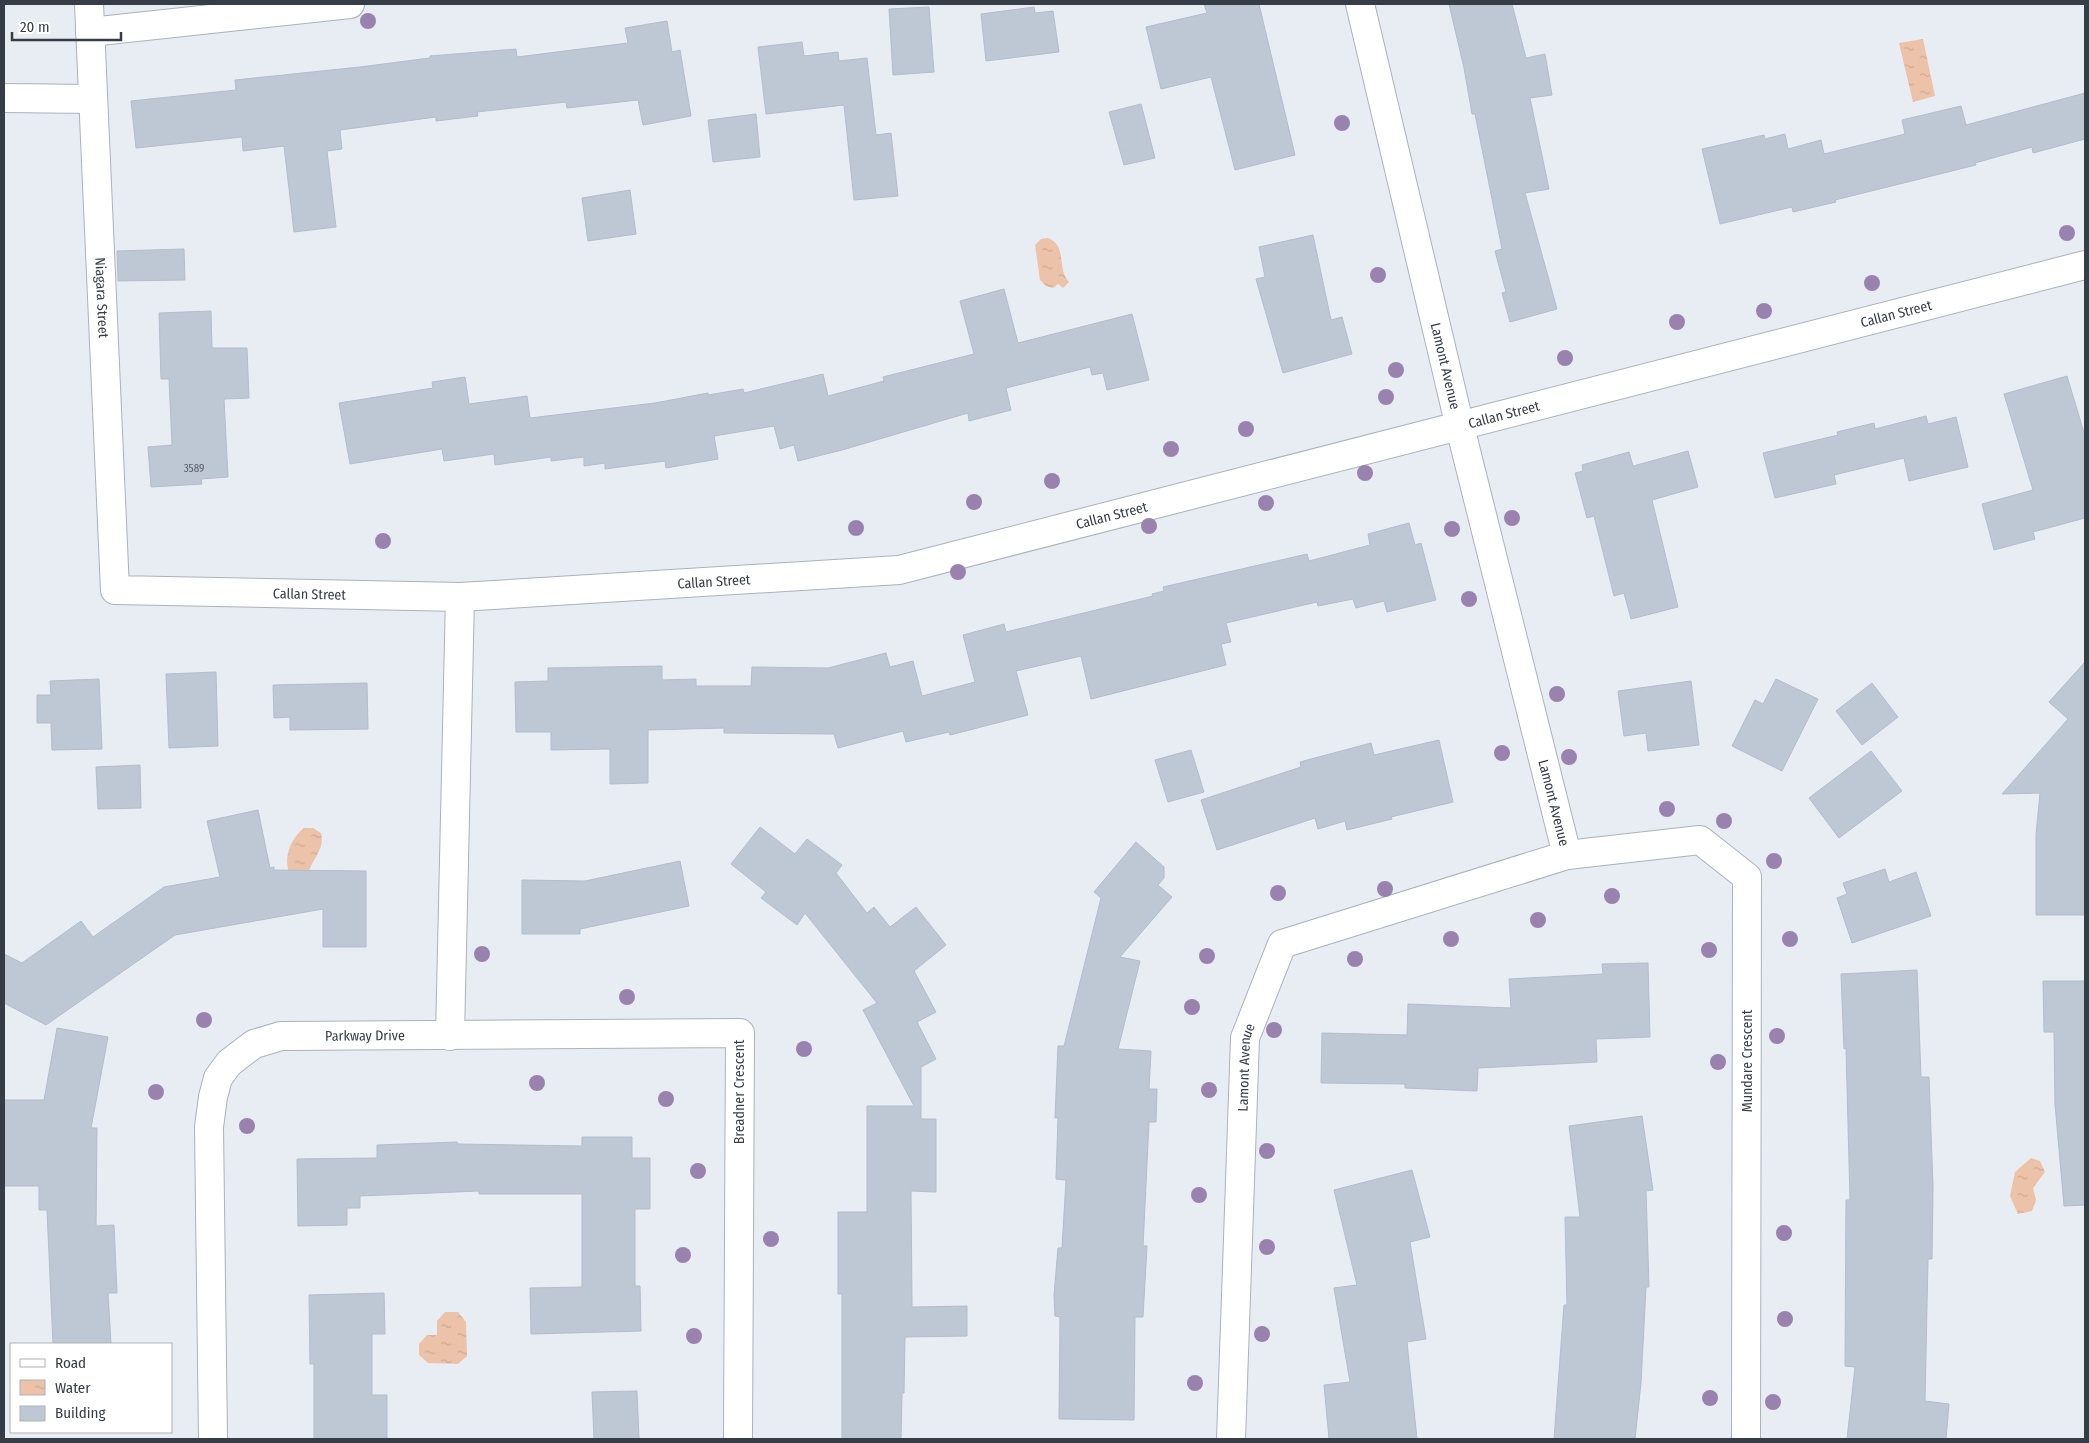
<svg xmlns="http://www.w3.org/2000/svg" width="2089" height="1443" font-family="'Fira Sans Condensed',sans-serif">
  <defs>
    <pattern id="water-ripples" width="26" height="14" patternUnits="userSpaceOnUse" patternTransform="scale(1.25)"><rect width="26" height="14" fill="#ecc3a8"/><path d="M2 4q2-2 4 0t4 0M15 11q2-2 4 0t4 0" fill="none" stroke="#cba892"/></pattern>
  </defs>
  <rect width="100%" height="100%" fill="#e8ecf3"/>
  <!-- water -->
  <g fill="url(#water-ripples)">
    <path d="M 1923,39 L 1935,96 L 1913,102 L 1899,43 Z"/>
    <path d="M 1048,238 C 1068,246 1056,268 1069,282 L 1063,288 L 1058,284 L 1053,288 L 1046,286 L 1040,280 L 1035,245 L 1041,239 Z"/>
    <path d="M 304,828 L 313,828 L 321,833 C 325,848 314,857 309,871 L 291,876 C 282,860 290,839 304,828 Z"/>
    <path d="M 2031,1158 L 2040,1161 L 2045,1172 L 2033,1188 L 2036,1200 L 2032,1211 L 2018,1214 L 2010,1196 L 2015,1172 Z"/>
    <path d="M 445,1312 L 458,1312 L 466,1322 L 467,1356 L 458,1364 L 428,1363 L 419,1355 L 419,1344 L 427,1335 L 437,1335 L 437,1321 Z"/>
  </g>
  <!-- building -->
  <g fill="#bec7d4" stroke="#b2bdce">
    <path d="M 1204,4 L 1259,4 L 1295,155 L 1235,170 L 1211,77 L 1161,89 L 1146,27 L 1207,13 Z"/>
    <path d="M 1449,4 L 1512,4 L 1526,58 L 1545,54 L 1552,95 L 1530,98 L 1549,189 L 1525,193 L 1557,309 L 1510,322 L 1502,293 L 1506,292 L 1495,251 L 1502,249 L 1475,114 L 1472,114 L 1464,68 Z"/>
    <path d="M 929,7 L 934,72 L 893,75 L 889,9 Z"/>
    <path d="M 1034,7 L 1035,13 L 1053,11 L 1059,52 L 986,61 L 981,14 Z"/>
    <path d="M 667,21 L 672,52 L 680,50 L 691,116 L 643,125 L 638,100 L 567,108 L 566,102 L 477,112 L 478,116 L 436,121 L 436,117 L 340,130 L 342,149 L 327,151 L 336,227 L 294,232 L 284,146 L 243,151 L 242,137 L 136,148 L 131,101 L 236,90 L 235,80 L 360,67 L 430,58 L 430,56 L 516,49 L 517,57 L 628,43 L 625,28 Z"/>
    <path d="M 802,42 L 804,56 L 838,52 L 839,61 L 867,58 L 876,135 L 891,133 L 898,196 L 854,200 L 844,105 L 766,114 L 758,47 Z"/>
    <path d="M 2085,93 L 2085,139 L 2033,153 L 2032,147 L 1975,163 L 1976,165 L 1835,200 L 1836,202 L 1793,212 L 1792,207 L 1720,224 L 1702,149 L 1764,135 L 1765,139 L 1785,134 L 1788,149 L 1821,140 L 1824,154 L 1905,134 L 1902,120 L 1961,106 L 1966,125 Z"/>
    <path d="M 1141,104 L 1155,158 L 1124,165 L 1109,112 Z"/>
    <path d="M 756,114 L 760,157 L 713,162 L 708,120 Z"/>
    <path d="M 630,190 L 636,234 L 588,241 L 582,198 Z"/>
    <path d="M 1313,235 L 1331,320 L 1342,317 L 1352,354 L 1283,373 L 1256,279 L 1265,277 L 1259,247 Z"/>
    <path d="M 184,249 L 185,280 L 118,281 L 117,251 Z"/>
    <path d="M 1004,289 L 1018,343 L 1132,314 L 1149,380 L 1107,390 L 1103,373 L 1092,375 L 1090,367 L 1006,388 L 1011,410 L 969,421 L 968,413 L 842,450 L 798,461 L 794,445 L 780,449 L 774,426 L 714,436 L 718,459 L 666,468 L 665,461 L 605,469 L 605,463 L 584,466 L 584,457 L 551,461 L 551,457 L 495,465 L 494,454 L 444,461 L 442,449 L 350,464 L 339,403 L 433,388 L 432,382 L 465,377 L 469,404 L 527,396 L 530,418 L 655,403 L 708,393 L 708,395 L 743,389 L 744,393 L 823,374 L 828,396 L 884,381 L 883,377 L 974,354 L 960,301 Z"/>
    <path d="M 211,311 L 212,348 L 247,348 L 249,398 L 224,399 L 228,477 L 201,479 L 202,484 L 151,487 L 148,447 L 172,445 L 169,379 L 161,379 L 159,313 Z"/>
    <path d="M 2067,376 L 2085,436 L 2085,518 L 2033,532 L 2035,539 L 1994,550 L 1982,504 L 2033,490 L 2004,394 Z"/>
    <path d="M 1926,416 L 1928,424 L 1956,417 L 1968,467 L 1909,481 L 1904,458 L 1834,475 L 1836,484 L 1775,498 L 1763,453 L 1838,435 L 1837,432 L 1874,423 L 1875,429 Z"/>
    <path d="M 1688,451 L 1698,487 L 1652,500 L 1678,607 L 1631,619 L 1624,593 L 1614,596 L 1594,516 L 1587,518 L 1575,473 L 1583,471 L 1582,465 L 1629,452 L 1633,466 Z"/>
    <path d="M 1409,523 L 1415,545 L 1421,543 L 1436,600 L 1387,612 L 1384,601 L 1356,608 L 1353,599 L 1318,606 L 1317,602 L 1226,623 L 1231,642 L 1221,644 L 1226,665 L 1091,699 L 1081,656 L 1016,671 L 1028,715 L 950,735 L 949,732 L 906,742 L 903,731 L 838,748 L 834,734 L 724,733 L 724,728 L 648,730 L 648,783 L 610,784 L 610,749 L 551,750 L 551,732 L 516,732 L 515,682 L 548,681 L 548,668 L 662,666 L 662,680 L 696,679 L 696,686 L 751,686 L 752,667 L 828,668 L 886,653 L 890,667 L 913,661 L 922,696 L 975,682 L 963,635 L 1004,624 L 1006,632 L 1153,596 L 1152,594 L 1164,591 L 1163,587 L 1307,554 L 1309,561 L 1370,545 L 1368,534 Z"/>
    <path d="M 2085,662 L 2085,915 L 2036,915 L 2036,835 L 2040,793 L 2002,794 L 2068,719 L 2049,702 Z"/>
    <path d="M 216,672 L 218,746 L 169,748 L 166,674 Z"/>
    <path d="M 99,679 L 102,749 L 52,750 L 51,723 L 37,723 L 37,695 L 51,695 L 50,681 Z"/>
    <path d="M 1776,679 L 1818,699 L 1782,771 L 1732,746 L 1755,700 L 1763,704 Z"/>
    <path d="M 1691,681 L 1699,745 L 1648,751 L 1646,733 L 1624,736 L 1618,691 Z"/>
    <path d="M 367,683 L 368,729 L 290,730 L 290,717 L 274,718 L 273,685 Z"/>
    <path d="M 1872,683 L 1898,717 L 1862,745 L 1836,711 Z"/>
    <path d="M 1439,740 L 1453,802 L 1391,817 L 1392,819 L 1347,830 L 1345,821 L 1318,829 L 1315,818 L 1217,850 L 1201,800 L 1301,767 L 1300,762 L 1371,743 L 1374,755 Z"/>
    <path d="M 1191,750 L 1204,792 L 1168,802 L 1155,760 Z"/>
    <path d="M 1871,751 L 1902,791 L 1839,838 L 1809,798 Z"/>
    <path d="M 140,765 L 141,808 L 98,809 L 96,767 Z"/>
    <path d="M 258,810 L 270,868 L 274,867 L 274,870 L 366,871 L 366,947 L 323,947 L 323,909 L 175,935 L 46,1025 L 4,1003 L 4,954 L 22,963 L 81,921 L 93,937 L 164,887 L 220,877 L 207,821 Z"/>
    <path d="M 760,827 L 795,854 L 807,839 L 842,865 L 836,873 L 867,913 L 874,907 L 890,927 L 916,907 L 946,945 L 914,971 L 936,1012 L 917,1022 L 936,1059 L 921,1067 L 921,1119 L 936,1119 L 936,1192 L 911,1191 L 912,1307 L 967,1306 L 967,1336 L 905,1337 L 904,1393 L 902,1393 L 901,1439 L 842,1439 L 842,1294 L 838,1294 L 838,1212 L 867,1212 L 867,1106 L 914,1106 L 863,1010 L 877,1003 L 805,913 L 797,925 L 761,898 L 766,892 L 731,864 Z"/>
    <path d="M 1136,842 L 1164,867 L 1164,878 L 1158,885 L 1172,897 L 1120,957 L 1140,961 L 1118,1049 L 1151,1051 L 1149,1089 L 1157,1089 L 1156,1122 L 1149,1122 L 1143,1246 L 1147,1246 L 1143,1317 L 1135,1317 L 1134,1420 L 1059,1419 L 1060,1317 L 1055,1316 L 1054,1295 L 1058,1248 L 1062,1248 L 1066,1180 L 1056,1179 L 1058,1118 L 1055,1118 L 1058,1046 L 1064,1046 L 1101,898 L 1094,892 Z"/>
    <path d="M 680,861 L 689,906 L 580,929 L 580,934 L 522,934 L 522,880 L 585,881 Z"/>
    <path d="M 1885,869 L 1889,882 L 1916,872 L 1931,916 L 1852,943 L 1837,898 L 1847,894 L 1843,883 Z"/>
    <path d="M 1648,963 L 1650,1037 L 1596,1039 L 1597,1062 L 1478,1068 L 1477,1091 L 1405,1088 L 1405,1084 L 1321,1083 L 1322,1033 L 1407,1035 L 1408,1004 L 1511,1008 L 1509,979 L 1603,974 L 1602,964 Z"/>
    <path d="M 1917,970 L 1921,1077 L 1929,1077 L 1933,1187 L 1932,1259 L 1928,1259 L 1925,1401 L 1949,1404 L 1946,1439 L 1847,1439 L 1855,1367 L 1845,1366 L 1846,1200 L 1850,1200 L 1846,1048 L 1844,1049 L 1841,974 Z"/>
    <path d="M 2043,981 L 2085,981 L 2085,1205 L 2064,1206 L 2055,1104 L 2054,1032 L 2044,1032 Z"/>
    <path d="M 57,1028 L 108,1037 L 91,1128 L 97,1128 L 96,1226 L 114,1225 L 117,1293 L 108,1293 L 111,1344 L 53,1344 L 47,1210 L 39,1210 L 39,1186 L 4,1186 L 4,1100 L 44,1100 Z"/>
    <path d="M 1642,1116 L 1653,1190 L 1646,1191 L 1649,1287 L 1646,1287 L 1641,1383 L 1635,1439 L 1554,1439 L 1564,1305 L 1567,1305 L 1565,1217 L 1580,1217 L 1569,1126 Z"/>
    <path d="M 582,1137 L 632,1137 L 632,1158 L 650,1158 L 650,1209 L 635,1209 L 635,1286 L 640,1286 L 641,1331 L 531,1334 L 530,1288 L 582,1287 L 582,1194 L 479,1194 L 479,1191 L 360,1196 L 360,1208 L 347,1208 L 347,1225 L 298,1226 L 297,1159 L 377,1158 L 377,1145 L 457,1142 L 458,1144 L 582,1146 Z"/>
    <path d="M 1412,1170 L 1430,1237 L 1410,1242 L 1426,1339 L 1407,1342 L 1417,1439 L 1329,1439 L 1324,1385 L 1350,1382 L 1334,1288 L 1357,1285 L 1334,1190 Z"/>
    <path d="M 384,1293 L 385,1334 L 372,1334 L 372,1395 L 387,1395 L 387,1439 L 314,1439 L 314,1364 L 310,1364 L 309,1295 Z"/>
    <path d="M 637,1391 L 639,1439 L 594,1439 L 592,1392 Z"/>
  </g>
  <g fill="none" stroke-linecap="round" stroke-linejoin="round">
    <!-- street casing -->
    <g stroke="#abb2be" stroke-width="30">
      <g id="street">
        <path id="s1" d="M 89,4 L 115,590 L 460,597 L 899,570 L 2085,265"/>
        <path id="s2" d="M 1360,4 L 1460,427 L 1567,855"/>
        <path d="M 90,32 L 350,4"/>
        <path d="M 4,98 L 93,99"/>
        <path d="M 450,1036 L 460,597"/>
        <path id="s3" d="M 213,1439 L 209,1127 L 213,1097 L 218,1078 L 229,1063 L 254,1044 L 281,1036 L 740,1033 L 738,1439"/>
        <path id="s4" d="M 1231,1439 L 1245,1038 L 1282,944 L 1567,855 L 1700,840 L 1747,877 L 1746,1439"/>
      </g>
    </g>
    <!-- street -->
    <use href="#street" stroke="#fff" stroke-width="28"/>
  </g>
  <!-- trees -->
  <g fill="#9983ae">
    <circle cx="368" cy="21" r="8"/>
    <circle cx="1342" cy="123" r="8"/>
    <circle cx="2067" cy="233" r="8"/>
    <circle cx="1378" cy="275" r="8"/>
    <circle cx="1872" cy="283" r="8"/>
    <circle cx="1764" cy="311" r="8"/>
    <circle cx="1677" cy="322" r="8"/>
    <circle cx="1565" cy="358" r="8"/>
    <circle cx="1396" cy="370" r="8"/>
    <circle cx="1386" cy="397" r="8"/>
    <circle cx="1246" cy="429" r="8"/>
    <circle cx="1171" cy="449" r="8"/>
    <circle cx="1365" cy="473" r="8"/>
    <circle cx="1052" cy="481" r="8"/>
    <circle cx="974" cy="502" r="8"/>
    <circle cx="1266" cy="503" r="8"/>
    <circle cx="1512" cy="518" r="8"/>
    <circle cx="1149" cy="526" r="8"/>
    <circle cx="856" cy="528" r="8"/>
    <circle cx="1452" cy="529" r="8"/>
    <circle cx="383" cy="541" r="8"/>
    <circle cx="958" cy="572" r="8"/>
    <circle cx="1469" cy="599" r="8"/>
    <circle cx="1557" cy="694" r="8"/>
    <circle cx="1502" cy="753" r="8"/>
    <circle cx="1569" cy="757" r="8"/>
    <circle cx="1667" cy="809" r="8"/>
    <circle cx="1724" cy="821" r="8"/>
    <circle cx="1774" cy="861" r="8"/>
    <circle cx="1385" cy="889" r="8"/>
    <circle cx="1278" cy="893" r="8"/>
    <circle cx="1612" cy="896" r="8"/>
    <circle cx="1538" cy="920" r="8"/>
    <circle cx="1451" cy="939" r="8"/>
    <circle cx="1790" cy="939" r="8"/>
    <circle cx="1709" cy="950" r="8"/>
    <circle cx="482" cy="954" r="8"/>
    <circle cx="1207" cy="956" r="8"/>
    <circle cx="1355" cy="959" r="8"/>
    <circle cx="627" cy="997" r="8"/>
    <circle cx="1192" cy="1007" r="8"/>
    <circle cx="204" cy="1020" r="8"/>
    <circle cx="1274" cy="1030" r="8"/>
    <circle cx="1777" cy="1036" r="8"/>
    <circle cx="804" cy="1049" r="8"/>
    <circle cx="1718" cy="1062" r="8"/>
    <circle cx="537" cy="1083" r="8"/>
    <circle cx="1209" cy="1090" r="8"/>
    <circle cx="156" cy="1092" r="8"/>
    <circle cx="666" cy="1099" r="8"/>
    <circle cx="247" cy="1126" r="8"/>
    <circle cx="1267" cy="1151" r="8"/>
    <circle cx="698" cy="1171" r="8"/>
    <circle cx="1199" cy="1195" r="8"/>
    <circle cx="1784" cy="1233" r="8"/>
    <circle cx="771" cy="1239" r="8"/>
    <circle cx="1267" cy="1247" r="8"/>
    <circle cx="683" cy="1255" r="8"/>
    <circle cx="1785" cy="1319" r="8"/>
    <circle cx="1262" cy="1334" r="8"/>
    <circle cx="694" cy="1336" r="8"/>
    <circle cx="1195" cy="1383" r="8"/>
    <circle cx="1710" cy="1398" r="8"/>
    <circle cx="1773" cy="1402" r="8"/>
  </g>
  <g text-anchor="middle" stroke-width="4.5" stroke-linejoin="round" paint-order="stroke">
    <!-- number labels -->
    <g font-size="11" fill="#59606a">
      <text x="194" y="472">3589</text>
    </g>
    <!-- street labels -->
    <g font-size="14" fill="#373d46" stroke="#fff">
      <text dy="5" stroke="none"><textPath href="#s1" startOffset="294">Niagara Street</textPath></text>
      <text dy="5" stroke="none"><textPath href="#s1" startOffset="2401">Callan Street</textPath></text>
      <text dy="5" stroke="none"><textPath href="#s2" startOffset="372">Lamont Avenue</textPath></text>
      <text dy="5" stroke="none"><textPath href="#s1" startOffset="1996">Callan Street</textPath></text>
      <text dy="5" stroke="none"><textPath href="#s1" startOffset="1591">Callan Street</textPath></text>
      <text dy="5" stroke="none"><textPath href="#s1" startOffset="1186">Callan Street</textPath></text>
      <text dy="5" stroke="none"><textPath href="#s1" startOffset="781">Callan Street</textPath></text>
      <text dy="5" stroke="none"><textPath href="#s2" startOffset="822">Lamont Avenue</textPath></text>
      <text dy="5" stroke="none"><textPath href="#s3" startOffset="524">Parkway Drive</textPath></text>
      <text transform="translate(1747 1061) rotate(-90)" y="5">Mundare Crescent</text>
      <text dy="5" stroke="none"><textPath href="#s4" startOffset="372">Lamont Avenue</textPath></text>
      <text transform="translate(739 1092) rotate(-90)" y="5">Breadner Crescent</text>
    </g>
  </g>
  <!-- border -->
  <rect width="2089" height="1443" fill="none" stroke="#373d46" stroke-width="10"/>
  <!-- legend -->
  <rect x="10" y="1343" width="162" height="90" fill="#ffffff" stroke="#afb1b5"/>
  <rect x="20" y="1359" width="25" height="8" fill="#ffffff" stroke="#afb1b5"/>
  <text x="55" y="1368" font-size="15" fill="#373d46">Road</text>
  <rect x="20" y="1380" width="25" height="15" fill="url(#water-ripples)" stroke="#afb1b5"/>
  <text x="55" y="1393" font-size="15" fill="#373d46">Water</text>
  <rect x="20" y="1406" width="25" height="15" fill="#bec7d4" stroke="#afb1b5"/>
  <text x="55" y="1418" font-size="15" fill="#373d46">Building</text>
  <!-- scale -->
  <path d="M12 32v8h109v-8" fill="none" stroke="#373d46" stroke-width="2.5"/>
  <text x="20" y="32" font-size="15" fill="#373d46" stroke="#ffffff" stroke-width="4" paint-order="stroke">20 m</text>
</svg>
